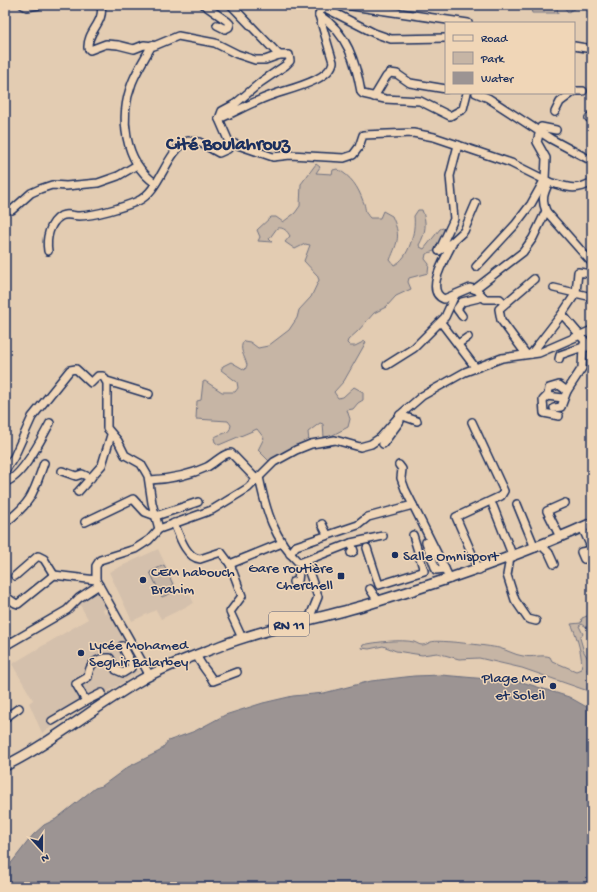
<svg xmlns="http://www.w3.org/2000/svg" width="597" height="892" font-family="'Gochi Hand',sans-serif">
  <rect width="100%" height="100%" fill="#e3ccb2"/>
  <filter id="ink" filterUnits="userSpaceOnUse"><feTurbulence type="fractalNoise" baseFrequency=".025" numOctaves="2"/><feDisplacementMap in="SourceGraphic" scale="8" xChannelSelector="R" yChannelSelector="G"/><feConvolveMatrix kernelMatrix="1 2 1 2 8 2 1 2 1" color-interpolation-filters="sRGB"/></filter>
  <g filter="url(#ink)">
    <!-- built -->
    <g fill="#d4c0ac">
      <path d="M 158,549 L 179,593 L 187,589 L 194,603 L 161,619 L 156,610 L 132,621 L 109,572 Z"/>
      <path d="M 96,590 L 107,608 L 103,610 L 105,614 L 110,611 L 139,664 L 136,665 L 139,672 L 42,733 L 29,703 L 33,700 L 12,664 L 88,619 L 79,603 Z"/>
    </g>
    <!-- green -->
    <g fill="#c6b5a5" stroke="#707282">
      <path d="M 530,5 L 560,5 L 557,8 L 558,13 L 532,13 Z"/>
      <path d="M 562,5 L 581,5 L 568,12 Z"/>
      <path d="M 316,164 L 320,167 L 316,173 L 332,174 L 333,170 L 337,169 C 351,176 358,187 363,201 C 366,207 364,212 370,218 L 380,218 L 383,211 L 392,216 C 401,236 398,241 390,260 L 394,265 C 409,259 416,231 414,216 L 418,210 L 422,210 C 427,222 426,233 419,245 L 420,247 L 424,249 L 440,229 L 443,228 L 445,231 L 434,251 L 426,254 L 425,259 L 429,264 L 428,273 L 409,278 L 408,282 L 411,289 L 396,296 L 386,307 L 374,313 L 358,331 L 348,340 L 347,343 L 350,346 L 355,346 L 365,341 L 366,342 L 344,381 L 334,392 L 338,398 L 343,397 L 354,387 L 363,392 L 363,400 L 358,403 L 353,409 L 347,410 L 350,419 L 348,427 L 329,437 L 324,437 L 323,424 L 320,423 L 308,432 L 309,441 L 286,451 L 269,461 L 258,450 L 264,438 L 257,429 L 219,445 L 215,442 L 214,438 C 220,432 230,436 231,425 L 228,421 L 196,419 L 197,401 L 201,400 L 203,382 L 205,381 L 222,392 L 235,392 L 238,388 L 237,382 L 221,370 L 223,366 L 231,362 L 245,370 L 247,365 C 245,357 238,348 244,341 L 250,342 L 258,348 L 268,346 L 289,330 L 297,318 L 299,310 L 311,297 L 319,280 L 317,275 L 304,261 L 310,245 L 305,244 L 295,249 L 285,242 L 290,236 C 287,231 284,227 277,228 L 269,239 L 272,242 L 258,241 L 260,237 L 257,230 L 271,217 L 276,217 L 283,222 L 295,213 L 300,206 L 301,184 Z"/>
      <path d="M 164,565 L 176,591 L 162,597 L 150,572 Z"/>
      <path d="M 592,614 L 592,636 L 588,628 L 582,624 L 579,626 L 583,634 L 580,638 L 584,652 L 590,662 L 587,670 L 592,674 L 591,692 L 522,668 L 479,658 L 459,659 L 437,653 L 422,655 L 396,651 L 383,646 L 369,649 L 362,648 L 363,645 C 375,642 402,639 414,642 C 417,643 419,645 422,645 C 426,645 428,643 431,642 C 438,639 489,646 499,648 C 507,650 515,655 523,656 C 532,658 543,654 550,657 L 552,661 L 576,671 L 581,669 C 584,660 576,632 571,624 L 581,623 L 582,618 Z"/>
    </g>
    <!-- water -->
    <path fill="#9c9493" stroke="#686c7e" d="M 441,675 L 522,682 L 569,697 L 592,710 L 592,887 L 5,887 L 5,871 L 33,835 L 44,825 L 56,819 L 95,788 L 102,786 L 128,767 L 160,751 L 168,741 L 195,731 L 225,715 L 263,703 L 293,696 L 324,693 L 371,681 L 414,676 Z"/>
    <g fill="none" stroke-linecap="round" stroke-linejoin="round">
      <!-- minor casing -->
      <g stroke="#1b2f5e" stroke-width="10">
        <g id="minor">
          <path d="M 5,5 L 6,5"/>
          <path d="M 23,5 L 27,7 L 39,5"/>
          <path d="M 101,5 C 105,23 87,31 88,48 L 90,50 L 106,44 L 118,45 L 134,49 L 144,45 L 154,46 L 178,36 L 215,43 L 237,54 L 255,60 L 265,60 L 279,55 L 289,55 L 290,61 L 286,65 L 261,82 L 235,104 L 222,111 L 219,119 C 235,112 251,103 267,97 C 283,90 330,82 333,62 L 319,15 L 320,11 L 323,9 L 327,9 L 374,33 L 391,39 L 446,38"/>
          <path d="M 204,5 L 227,21 L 230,24 L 229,27 L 225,29 L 217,25"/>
          <path d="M 231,5 L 279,55"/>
          <path d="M 345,5 L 468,23"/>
          <path d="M 319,15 C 347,32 356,63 361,92 L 363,94 L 385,99 L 420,101 L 450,116 L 463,109 L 467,93"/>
          <path d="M 152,45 C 145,58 137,70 132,83 C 119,117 124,161 155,183"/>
          <path d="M 574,46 L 592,49"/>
          <path d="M 574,91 L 583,91"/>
          <path d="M 476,93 L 488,98 L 551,139 L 592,161"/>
          <path d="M 374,97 L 386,77 L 390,73 L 397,74 L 410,83 L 446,89"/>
          <path d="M 555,112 L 560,102 L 572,93"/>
          <path d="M 589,118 L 592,115"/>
          <path d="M 219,119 L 229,142 L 273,157 L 290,155 L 344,158 L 353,155 L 359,147 L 363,135 L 413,133 L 434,137 L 511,163 L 549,182"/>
          <path d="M 458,145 L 450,176 L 454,219 L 439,251 L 451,243 L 452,244 C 447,256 423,291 444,299 L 470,288 L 477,290 L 485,299 L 500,299 L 504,303"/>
          <path d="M 592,182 C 575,192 567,187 549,182 C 544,193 541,199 546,211 L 592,263"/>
          <path d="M 12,210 L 31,193 L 40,189 L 52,185 L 66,186 L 98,183 L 118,176 L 137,165"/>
          <path d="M 452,242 L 464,231 L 476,203"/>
          <path d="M 48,251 C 46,239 49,223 61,216 C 67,213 73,216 79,216 C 94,216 124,207 138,201 C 161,190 166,151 188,141 L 199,142 L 219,153 L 228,149 L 229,142"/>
          <path d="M 476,267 L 515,225 L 531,204 L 545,179 L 546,158 L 537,142 L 541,127 L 556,130"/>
          <path d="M 554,288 L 592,297"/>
          <path d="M 475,289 L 523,252 L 533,238 L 546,211"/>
          <path d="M 462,316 L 457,309 L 462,302 L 483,297"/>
          <path d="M 443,325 L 475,367"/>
          <path d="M 458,344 L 468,337"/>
          <path d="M 590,347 L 562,314 L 576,293 L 578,272 L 592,274"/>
          <path d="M 526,354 L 501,320 L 499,309 L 534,279"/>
          <path d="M 531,354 L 562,314"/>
          <path d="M 559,359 L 560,355 L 583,347 L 584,344"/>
          <path d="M 387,365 L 414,348 L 445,317 L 455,295"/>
          <path d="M 107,381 L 149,394"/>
          <path d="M 548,396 L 549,388 L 559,385 L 567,391"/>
          <path d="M 554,408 L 561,407 L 567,391 L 582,368 L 583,347 L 592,347"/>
          <path d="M 559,416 L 544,413 L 543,400 L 547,396 L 563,398"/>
          <path d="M 472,422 L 504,491 L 501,496 L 456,517 L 479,570"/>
          <path d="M 383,444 L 400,421 L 400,415 L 417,421"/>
          <path d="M 399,465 L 402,469 L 401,478 L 405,489 L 450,579"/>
          <path d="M 5,471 L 14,457 L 32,417 L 70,370 L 76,369 L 91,383 L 98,376 L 103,376 L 107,383 L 107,428 L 118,441 L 125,455 L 141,464 L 148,476 L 152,503 L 159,529"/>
          <path d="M 62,471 L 76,476 L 82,474 L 91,478"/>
          <path d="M 259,477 C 266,511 274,539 299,563 L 305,561 L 318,597 L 309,619"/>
          <path d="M 150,480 C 171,479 188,476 207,467 C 215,463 223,453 231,453 L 257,480"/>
          <path d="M 5,482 C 22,478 42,438 50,423"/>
          <path d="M 78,492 L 102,465 L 111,435"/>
          <path d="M 517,504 L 535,548"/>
          <path d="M 493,506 L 513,557"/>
          <path d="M 85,522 L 133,499 L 145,512 L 156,516 L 198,502"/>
          <path d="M 5,523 C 32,502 33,494 44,463"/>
          <path d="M 174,523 C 179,535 186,558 200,559 L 221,552 L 230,564 L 242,596 L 230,612 L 242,638"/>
          <path d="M 322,524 L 327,534"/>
          <path d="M 582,527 L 592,549"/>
          <path d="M 560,537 L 547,511 L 565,503"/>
          <path d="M 426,542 L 436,570 L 445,569"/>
          <path d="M 351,543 L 354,551 L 351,553"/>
          <path d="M 541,545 L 549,553 L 554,564"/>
          <path d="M 367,548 L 379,585 L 424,571 L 413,535"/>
          <path d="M 587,552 L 588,557 L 584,559 L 581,552 L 592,550"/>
          <path d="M 290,554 L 296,546 L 358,525 L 368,517 L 413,505"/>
          <path d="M 510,558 L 507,575 L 515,600 L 528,619 L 536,621"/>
          <path d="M 230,564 L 282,543"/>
          <path d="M 15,576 L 38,556 L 44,559 L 54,575"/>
          <path d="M 293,582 L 298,581 L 299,572 L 305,561 L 351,543 L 383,536"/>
          <path d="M 370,589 L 378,601"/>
          <path d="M 5,596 L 15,603 L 18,604 L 54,575 L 96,580"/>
          <path d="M 5,646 L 67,610 L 79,598 L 99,585"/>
          <path d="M 122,646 L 132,665 L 135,663"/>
          <path d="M 197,656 C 201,666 208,672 213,681 L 237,672"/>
          <path d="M 150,676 L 96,580 L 96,566 L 100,560 L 135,549 L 149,540 L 159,529 L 212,510 L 248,488 L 274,462 L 296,450 L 311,444 L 335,440 L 360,447 L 371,444 L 380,438 L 400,415 L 422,396 L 465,372 L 502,358 L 539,353 L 592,330"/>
          <path d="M 86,701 L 102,693"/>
          <path d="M 5,718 L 19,708"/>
          <path d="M 52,721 L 86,701 L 76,684 L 88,677 C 89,664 97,657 110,658 L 116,670 L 123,673 L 131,668 L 132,665"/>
        </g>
      </g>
      <!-- major casing -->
      <g stroke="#1b2f5e" stroke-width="12">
        <path id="major" d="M 5,766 C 53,742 94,707 141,680 C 165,666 194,656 220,646 C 269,627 319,619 369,604 C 445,581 519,556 592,523"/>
      </g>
      <!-- minor -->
      <use href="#minor" stroke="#f0d6b7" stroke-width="7"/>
      <!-- major -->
      <use href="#major" stroke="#f0d6b7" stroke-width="9"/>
    </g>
  </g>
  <!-- markers -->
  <g fill="#1b2f5e" stroke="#f0d6b7" stroke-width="1.5">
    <circle cx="395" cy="555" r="4"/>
    <rect x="337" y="572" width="8" height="8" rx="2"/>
    <circle cx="143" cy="580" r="4"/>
    <circle cx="81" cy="653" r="4"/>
    <circle cx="553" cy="686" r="4"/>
  </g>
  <g text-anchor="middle" stroke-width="3" stroke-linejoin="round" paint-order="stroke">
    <!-- shield labels -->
    <rect fill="#f0d6b7" stroke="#5b6179" stroke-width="1" x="269" y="612" width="40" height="24" rx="3"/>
    <g font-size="14" font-weight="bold" fill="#1b2f5e">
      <text x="289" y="629">RN 11</text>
    </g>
    <!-- poi labels -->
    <g font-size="15" fill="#1b2f5e" stroke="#f0d6b7" text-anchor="start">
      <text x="403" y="560">Salle Omnisport</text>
      <text x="333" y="572" text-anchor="end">Gare routière<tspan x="333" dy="17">Cherchell</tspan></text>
      <text x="151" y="576">CEM habouch<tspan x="151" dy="17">Brahim</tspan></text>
      <text x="89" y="649">Lycée Mohamed<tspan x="89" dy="17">Seghir Balarbey</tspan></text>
      <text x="545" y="682" text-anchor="end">Plage Mer<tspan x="545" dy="17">et Soleil</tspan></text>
    </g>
    <!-- district labels -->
    <g font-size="19" font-weight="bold" fill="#1b2f5e" stroke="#f0d6b7">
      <text x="228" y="149">Cité Boulahrouz</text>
    </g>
  </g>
  <!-- margin -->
  <rect width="597" height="892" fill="none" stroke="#f0d6b7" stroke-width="20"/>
  <rect x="10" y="10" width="577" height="872" fill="none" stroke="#1b2f5e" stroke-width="1.5" filter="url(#ink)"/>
  <!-- legend -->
  <rect x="445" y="22" width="130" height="72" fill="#f0d6b7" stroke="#9b9393"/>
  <rect x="453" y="35" width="20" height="6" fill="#f0d6b7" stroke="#9b9393"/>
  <text x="481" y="42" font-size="12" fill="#1b2f5e">Road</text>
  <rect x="453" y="52" width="20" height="12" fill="#c6b5a5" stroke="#9b9393"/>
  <text x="481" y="62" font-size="12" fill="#1b2f5e">Park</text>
  <rect x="453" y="72" width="20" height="12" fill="#9c9493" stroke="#9b9393"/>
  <text x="481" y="82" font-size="12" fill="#1b2f5e">Water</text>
  <!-- north arrow -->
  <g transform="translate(42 850) rotate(159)" stroke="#f0d6b7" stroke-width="3" paint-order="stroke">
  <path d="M0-3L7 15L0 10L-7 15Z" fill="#1b2f5e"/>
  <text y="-6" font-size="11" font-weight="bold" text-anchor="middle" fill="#1b2f5e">N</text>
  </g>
</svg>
